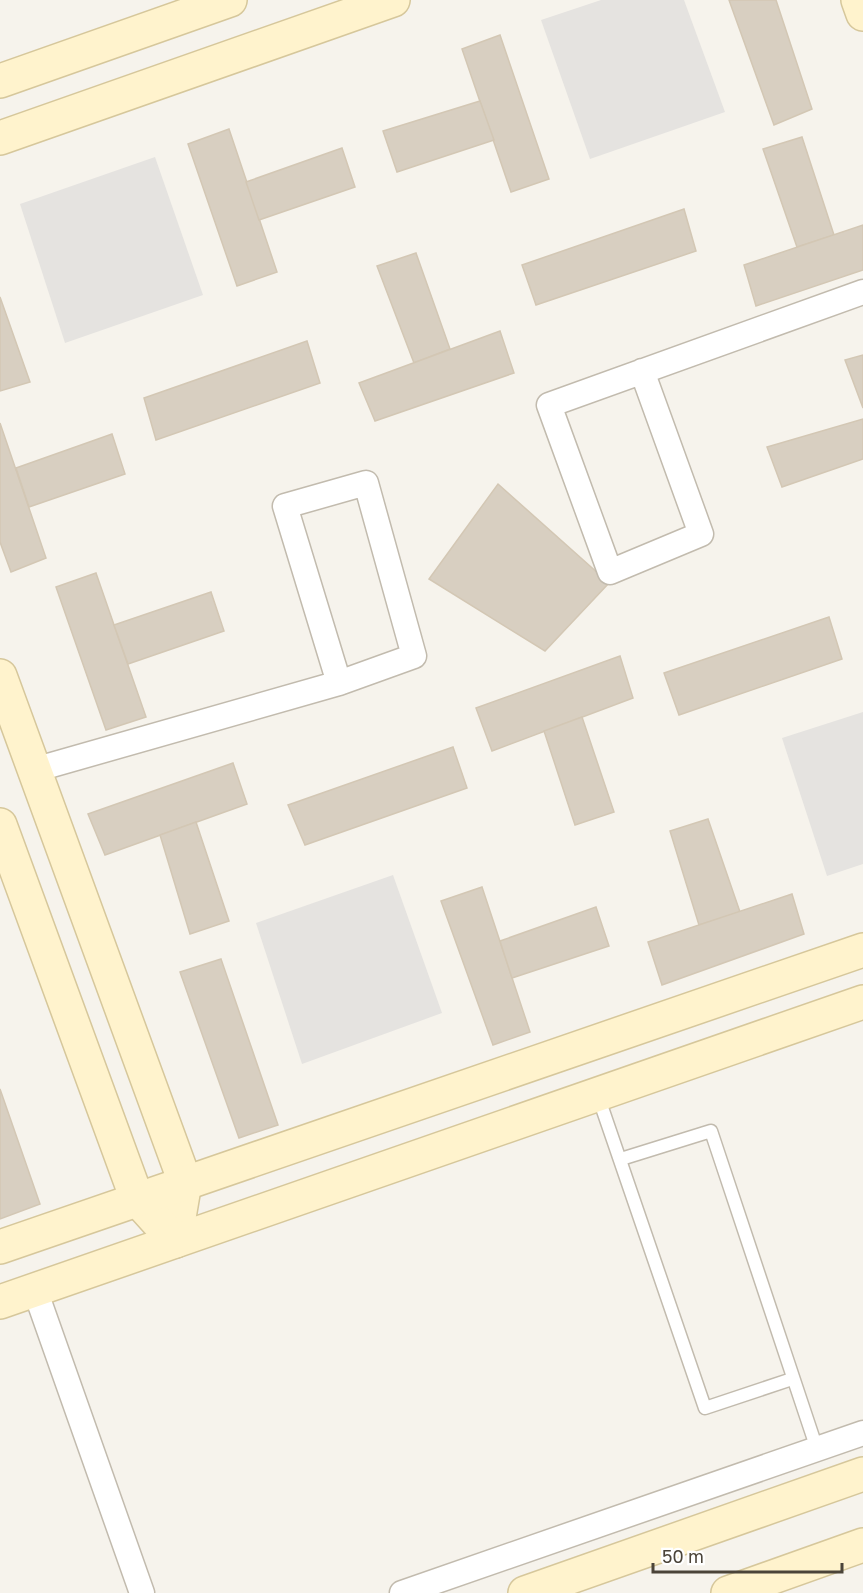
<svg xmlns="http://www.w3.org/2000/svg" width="863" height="1593" font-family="'Golos Text',sans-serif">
  <rect width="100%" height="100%" fill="#f6f3ec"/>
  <!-- parking -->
  <g fill="#e5e3e0">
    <path d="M 601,0 L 684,0 L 725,112 L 590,159 L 541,20 Z"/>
    <path d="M 155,157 L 203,295 L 65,343 L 20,204 Z"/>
    <path d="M 863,712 L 863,864 L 827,876 L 782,738 Z"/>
    <path d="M 393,875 L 442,1013 L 302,1064 L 256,923 Z"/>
  </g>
  <!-- building -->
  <g fill="#d8cfc1" stroke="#d3c7b4" stroke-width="1.5">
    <path d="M 729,0 L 776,0 L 812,109 L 774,125 Z"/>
    <path d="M 500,35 L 549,179 L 511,192 L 462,49 Z"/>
    <path d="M 480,101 L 494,140 L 397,172 L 383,131 Z"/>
    <path d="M 229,129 L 277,272 L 237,286 L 188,144 Z"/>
    <path d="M 802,137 L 834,235 L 797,247 L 763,149 Z"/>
    <path d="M 342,148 L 355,187 L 259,220 L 246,182 Z"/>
    <path d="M 684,209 L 696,251 L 536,305 L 522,265 Z"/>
    <path d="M 863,225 L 863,270 L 756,306 L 744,265 Z"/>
    <path d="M 416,253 L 450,349 L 414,363 L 377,266 Z"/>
    <path d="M 0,297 L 30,382 L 0,391 Z"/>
    <path d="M 500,331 L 514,373 L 375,421 L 359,383 Z"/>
    <path d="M 307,341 L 320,383 L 156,440 L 144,398 Z"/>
    <path d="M 863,355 L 863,408 L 845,360 Z"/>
    <path d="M 863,419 L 863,459 L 782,487 L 767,447 Z"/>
    <path d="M 0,423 L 46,558 L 11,572 L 0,542 Z"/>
    <path d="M 112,434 L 125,474 L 29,507 L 16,468 Z"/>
    <path d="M 498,484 L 609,583 L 545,651 L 429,579 Z"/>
    <path d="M 96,573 L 146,717 L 106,730 L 56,587 Z"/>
    <path d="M 211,592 L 224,631 L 128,664 L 114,625 Z"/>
    <path d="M 829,617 L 842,659 L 679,715 L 664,673 Z"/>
    <path d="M 620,656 L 633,698 L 492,751 L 476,708 Z"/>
    <path d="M 582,717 L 614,812 L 575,825 L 544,731 Z"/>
    <path d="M 453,747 L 467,788 L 305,845 L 288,805 Z"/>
    <path d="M 233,763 L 247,804 L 105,855 L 88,814 Z"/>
    <path d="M 708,819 L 740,912 L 699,925 L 670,831 Z"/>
    <path d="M 196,822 L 229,921 L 190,934 L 160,835 Z"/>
    <path d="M 482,887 L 530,1032 L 493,1045 L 441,901 Z"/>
    <path d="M 792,894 L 804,934 L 662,985 L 648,942 Z"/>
    <path d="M 596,907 L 609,946 L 512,978 L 500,941 Z"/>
    <path d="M 221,959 L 278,1125 L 239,1138 L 180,972 Z"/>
    <path d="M 0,1089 L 40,1204 L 0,1219 Z"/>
  </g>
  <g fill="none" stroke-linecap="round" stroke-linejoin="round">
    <!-- service casing -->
    <g stroke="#c2bbae" stroke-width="15">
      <g id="service">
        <path d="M 598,1096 L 705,1408 L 792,1379"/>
        <path d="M 621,1159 L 711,1131 L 817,1449"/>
      </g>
    </g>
    <!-- minor casing -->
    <g stroke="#c2bbae" stroke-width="27">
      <g id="minor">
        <path d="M 642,371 L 701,534 L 610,572 L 549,405 L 863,292"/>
        <path d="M 34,770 L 339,683 L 414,656 L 366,483 L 285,506 L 339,683"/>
        <path d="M 35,1290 L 142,1593"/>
        <path d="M 402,1593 L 863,1433"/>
      </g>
    </g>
    <!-- secondary casing -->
    <g stroke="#d6c79b" stroke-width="36">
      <g id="secondary">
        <path d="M 858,0 L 863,14"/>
        <path d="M 0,81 L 230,0"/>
        <path d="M 0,138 L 393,0"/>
        <path d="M 0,676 L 185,1182 L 175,1241"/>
        <path d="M 0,825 L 137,1199 L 175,1241"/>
        <path d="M 0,1247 L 863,950"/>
        <path d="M 0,1302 L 863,1002"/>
        <path d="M 525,1593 L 863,1474"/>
        <path d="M 728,1593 L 863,1545"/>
      </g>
    </g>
    <!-- service -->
    <use href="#service" stroke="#fff" stroke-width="12"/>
    <!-- minor -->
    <use href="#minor" stroke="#fff" stroke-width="24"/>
    <!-- secondary -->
    <use href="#secondary" stroke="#fff3cd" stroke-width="33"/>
  </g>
  <!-- scale -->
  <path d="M653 1563v9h189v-9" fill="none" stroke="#4b4439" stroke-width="3"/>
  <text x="662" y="1563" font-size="18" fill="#4b4439" stroke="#ffffff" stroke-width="4.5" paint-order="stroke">50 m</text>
</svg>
